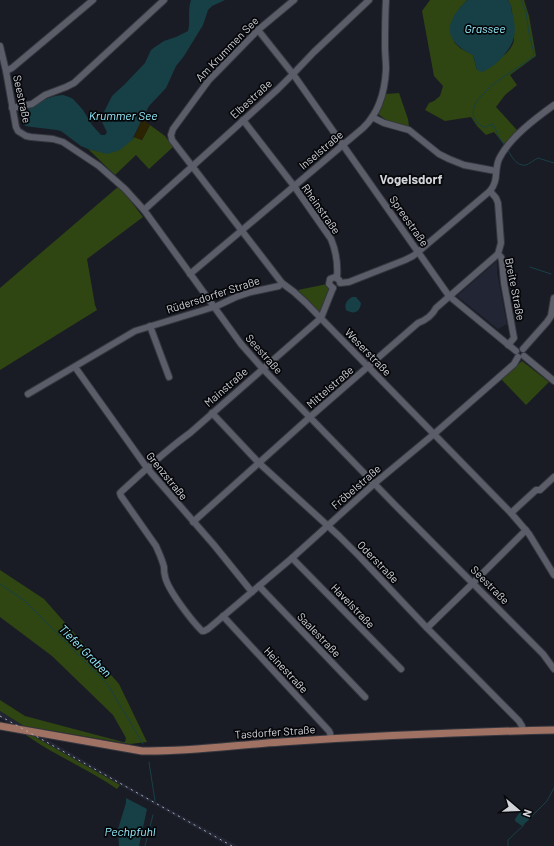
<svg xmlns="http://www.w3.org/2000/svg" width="554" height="846" font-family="Barlow,sans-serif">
  <rect width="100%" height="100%" fill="#1a1c25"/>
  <!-- built -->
  <g fill="#222533">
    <path d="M 497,261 L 497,273 L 507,324 L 498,329 L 457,296 Z"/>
    <path d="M 0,711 L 24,726 L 156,802 L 238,846 L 228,846 L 0,718 Z"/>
  </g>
  <!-- green -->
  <g fill="#2f4512">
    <path d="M 430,0 L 467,0 L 459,9 L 454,42 L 460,48 L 473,55 L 477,70 C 489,64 511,56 514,40 C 514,35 513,29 513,24 C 512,16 513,7 508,0 L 524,0 L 529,16 L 536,56 L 510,75 L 517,85 L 505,95 L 496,107 L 517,130 L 504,144 L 494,132 L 486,135 L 477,126 L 471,117 L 445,121 L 425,110 L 429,103 L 434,101 L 440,96 L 443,86 L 434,76 L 422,11 Z"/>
    <path d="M 399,93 L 408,119 L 409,127 L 389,122 L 378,114 L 386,94 Z"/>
    <path d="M 150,125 L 165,136 L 173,147 L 149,169 L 136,155 L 115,175 L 88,149 L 101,152 L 132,140 L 134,137 L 142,140 Z"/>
    <path d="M 119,186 L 143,217 L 87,259 L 95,305 L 97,310 L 0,370 L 0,288 Z"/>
    <path d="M 327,284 L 330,288 L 320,314 L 298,290 Z"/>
    <path d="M 522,361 L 549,382 L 526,405 L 501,379 Z"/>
    <path d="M 0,570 L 44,599 L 119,684 L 147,742 L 130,744 L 24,726 L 0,711 L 0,700 L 25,716 L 123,742 L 125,742 L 126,738 L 113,715 L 52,656 L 0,617 Z"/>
    <path d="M 22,732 L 28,733 L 120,785 L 117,789 C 87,768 51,754 22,732 Z"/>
  </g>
  <!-- sand -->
  <path fill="#2b2302" d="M 142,119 L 150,125 L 142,140 L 134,137 Z"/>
  <!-- water -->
  <g fill="#174046">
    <path d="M 191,0 L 225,0 L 212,6 L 208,10 L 203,25 L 184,56 L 176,66 L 166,88 L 149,106 L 142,119 L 132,140 L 120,150 L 107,154 L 88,149 L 81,146 L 61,131 L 57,130 L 32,127 L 26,126 L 23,124 L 22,120 L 23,116 L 30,108 L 46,99 L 55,96 L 63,95 L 69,97 L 73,99 L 83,110 L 92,125 L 101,135 L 105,135 L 107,132 L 102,122 L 102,119 L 104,112 L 112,96 L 125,84 L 145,63 L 151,50 L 155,47 L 164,41 L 176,37 L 188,31 C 191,22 187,12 191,0 Z"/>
    <path d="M 467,0 L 508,0 C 511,4 511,7 512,12 C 517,30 516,41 504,55 C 498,63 491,68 482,72 L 477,70 L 473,55 C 458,48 443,36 453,18 C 456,11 462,6 467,0 Z"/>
    <path d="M 352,297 L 356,297 L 361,303 C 360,312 354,315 346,310 C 344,304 347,300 352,297 Z"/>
    <path d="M 126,798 L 147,809 L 139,846 L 119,846 L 118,829 L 126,803 Z"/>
    <path d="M 524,809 L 526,810 L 533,816 L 522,826 L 515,821 L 515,819 L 521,811 Z"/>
  </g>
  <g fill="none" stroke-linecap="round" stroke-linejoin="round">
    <!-- stream -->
    <g stroke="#174046" stroke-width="1">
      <path d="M 505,146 L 499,137 L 493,124 C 491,124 487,127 485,127 C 482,127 479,124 477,123 C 469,114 475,102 482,95 C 495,80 517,69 533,57 L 534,54 L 529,33 L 526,12 L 521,0"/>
      <path d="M 508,150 C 511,156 517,167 526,165 C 529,164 534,160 538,158 L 554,163"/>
      <path d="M 530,267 L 551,274"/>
      <path d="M 0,584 L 25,601 L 108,685 L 143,744"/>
      <path d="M 149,762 L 155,801"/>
      <path d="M 533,815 L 547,801 L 554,788"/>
      <path d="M 145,846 L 153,815"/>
      <path d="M 508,846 L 508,840 L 524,825"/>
    </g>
    <!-- minor casing -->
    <g stroke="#36373f" stroke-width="8">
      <g id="minor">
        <path d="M 294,0 L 258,30 L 216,73 L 209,80 L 173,129 L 171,135 L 172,140 L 282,283 L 294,292 L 306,303 L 511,513 L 529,534 L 554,575"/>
        <path d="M 258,30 L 293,74 L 449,296 L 516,351"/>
        <path d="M 0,46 L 6,71 L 16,127 L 18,131 L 26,136 L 31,137 L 53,139 L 63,142 L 99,166 L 125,189 L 144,210 L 241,344 L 263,369 L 397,507 L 543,654 L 554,669"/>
        <path d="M 6,71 L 12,68 L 93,0"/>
        <path d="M 12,108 L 32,104 L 45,95 L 66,87 L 74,83 L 164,0"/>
        <path d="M 372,117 L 384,123 L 409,130 L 439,154 L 449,159 L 464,165 L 496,171"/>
        <path d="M 243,120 L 294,186 L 331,239 C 336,251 338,265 337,278"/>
        <path d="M 490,191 L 496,198 L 498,203 L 501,243 L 498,254 L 501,257 L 502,261 L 504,283 L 514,338 L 508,345"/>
        <path d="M 144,210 L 278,89 L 293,74 L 314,52 L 369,0"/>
        <path d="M 190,274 L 363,128 C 379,113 385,90 386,69 C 386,61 385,54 385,47 C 385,31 385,16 386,0"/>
        <path d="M 340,283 L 349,282 L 405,260 L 413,256 L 418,252 L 490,191 C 499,180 494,171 499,159 C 509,138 536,118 554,105"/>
        <path d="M 333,288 L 321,318 L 190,433 C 166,450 144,471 122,491 L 120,493 L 121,496 L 156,546 C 159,553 162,559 164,567 C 164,570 164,573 165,576 C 167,589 192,621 202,631 L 204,631 L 208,629 L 292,558 L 375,483 L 434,434 L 514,364 L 518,357"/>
        <path d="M 333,288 L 329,284 L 330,279 L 335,277 L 339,280"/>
        <path d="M 150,326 L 169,377"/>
        <path d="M 523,349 L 547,322 L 551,316 L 554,298"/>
        <path d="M 524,356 L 554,381"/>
        <path d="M 75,367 L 147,468 L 214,545 L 252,592"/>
        <path d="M 28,394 L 135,331 L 217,306 L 236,297 L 251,292 L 279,286 L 282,283"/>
        <path d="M 212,413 L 259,463 L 339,536 L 359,556 L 427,628 L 519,721 L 522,726 L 523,730"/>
        <path d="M 511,513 L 536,490 L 540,490 L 554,477"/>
        <path d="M 193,522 L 310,417 L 418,323 C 426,320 432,316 436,308 L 498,254"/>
        <path d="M 292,558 L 401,669"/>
        <path d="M 259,586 L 365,697"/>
        <path d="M 223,616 L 329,731 L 330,733 L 331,739"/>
        <path d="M 427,628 L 470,586 L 526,530"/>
      </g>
    </g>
    <!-- major casing -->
    <g stroke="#36373f" stroke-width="9">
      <path id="major" d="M 0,726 L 142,751 C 188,752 235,745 281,742 C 372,736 463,732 554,730"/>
    </g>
    <!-- minor -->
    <use href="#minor" stroke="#5b5e69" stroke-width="6"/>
    <!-- major -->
    <use href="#major" stroke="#a07264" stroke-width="7"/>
    <!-- rail -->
    <path stroke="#acaeb4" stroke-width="1" stroke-dasharray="2 4" stroke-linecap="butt" d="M 0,716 L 232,846"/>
  </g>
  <g text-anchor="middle" stroke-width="3.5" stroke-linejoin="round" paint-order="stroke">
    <!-- street labels -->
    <g font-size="11" fill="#d1d3d9" stroke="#06070a">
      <text transform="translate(227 49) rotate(-46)" y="4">Am Krummen See</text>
      <text transform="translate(22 99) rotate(78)" y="4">Seestraße</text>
      <text transform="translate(251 99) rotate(-42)" y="4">Elbestraße</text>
      <text transform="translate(321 150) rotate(-40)" y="4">Inselstraße</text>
      <text transform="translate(321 209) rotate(55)" y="4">Rheinstraße</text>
      <text transform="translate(409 221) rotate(55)" y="4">Spreestraße</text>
      <text transform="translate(515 289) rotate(79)" y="4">Breite Straße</text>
      <text transform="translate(213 295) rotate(-18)" y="4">Rüdersdorfer Straße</text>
      <text transform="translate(368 352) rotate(46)" y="4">Weserstraße</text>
      <text transform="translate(264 354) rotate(48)" y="4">Seestraße</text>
      <text transform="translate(226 387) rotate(-41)" y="4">Mainstraße</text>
      <text transform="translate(330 387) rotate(-41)" y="4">Mittelstraße</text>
      <text transform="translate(167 476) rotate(51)" y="4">Grenzstraße</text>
      <text transform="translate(356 487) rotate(-41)" y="4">Fröbelstraße</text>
      <text transform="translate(378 562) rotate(46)" y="4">Oderstraße</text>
      <text transform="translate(490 585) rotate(45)" y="4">Seestraße</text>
      <text transform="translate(353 606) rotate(46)" y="4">Havelstraße</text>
      <text transform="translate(319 635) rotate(46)" y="4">Saalestraße</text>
      <text transform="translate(286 670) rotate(47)" y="4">Heinestraße</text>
      <text transform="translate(275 732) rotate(-4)" y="4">Tasdorfer Straße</text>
    </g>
    <!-- water labels -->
    <g font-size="12" font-style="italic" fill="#96effe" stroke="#06070a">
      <text x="485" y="33">Grassee</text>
      <text x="123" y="120">Krummer See</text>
      <text transform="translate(85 651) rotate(45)" y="4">Tiefer Graben</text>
      <text x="130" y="836">Pechpfuhl</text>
    </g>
    <!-- quarter labels -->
    <g font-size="13" font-weight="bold" fill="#d1d3d9" stroke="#06070a">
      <text x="411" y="184">Vogelsdorf</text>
    </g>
  </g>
  <!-- north arrow -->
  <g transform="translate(518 810) rotate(109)" stroke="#06070a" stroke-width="3" paint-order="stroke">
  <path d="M0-3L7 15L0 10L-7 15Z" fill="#d1d3d9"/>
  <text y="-6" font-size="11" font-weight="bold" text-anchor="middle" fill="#d1d3d9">N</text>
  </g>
</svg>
